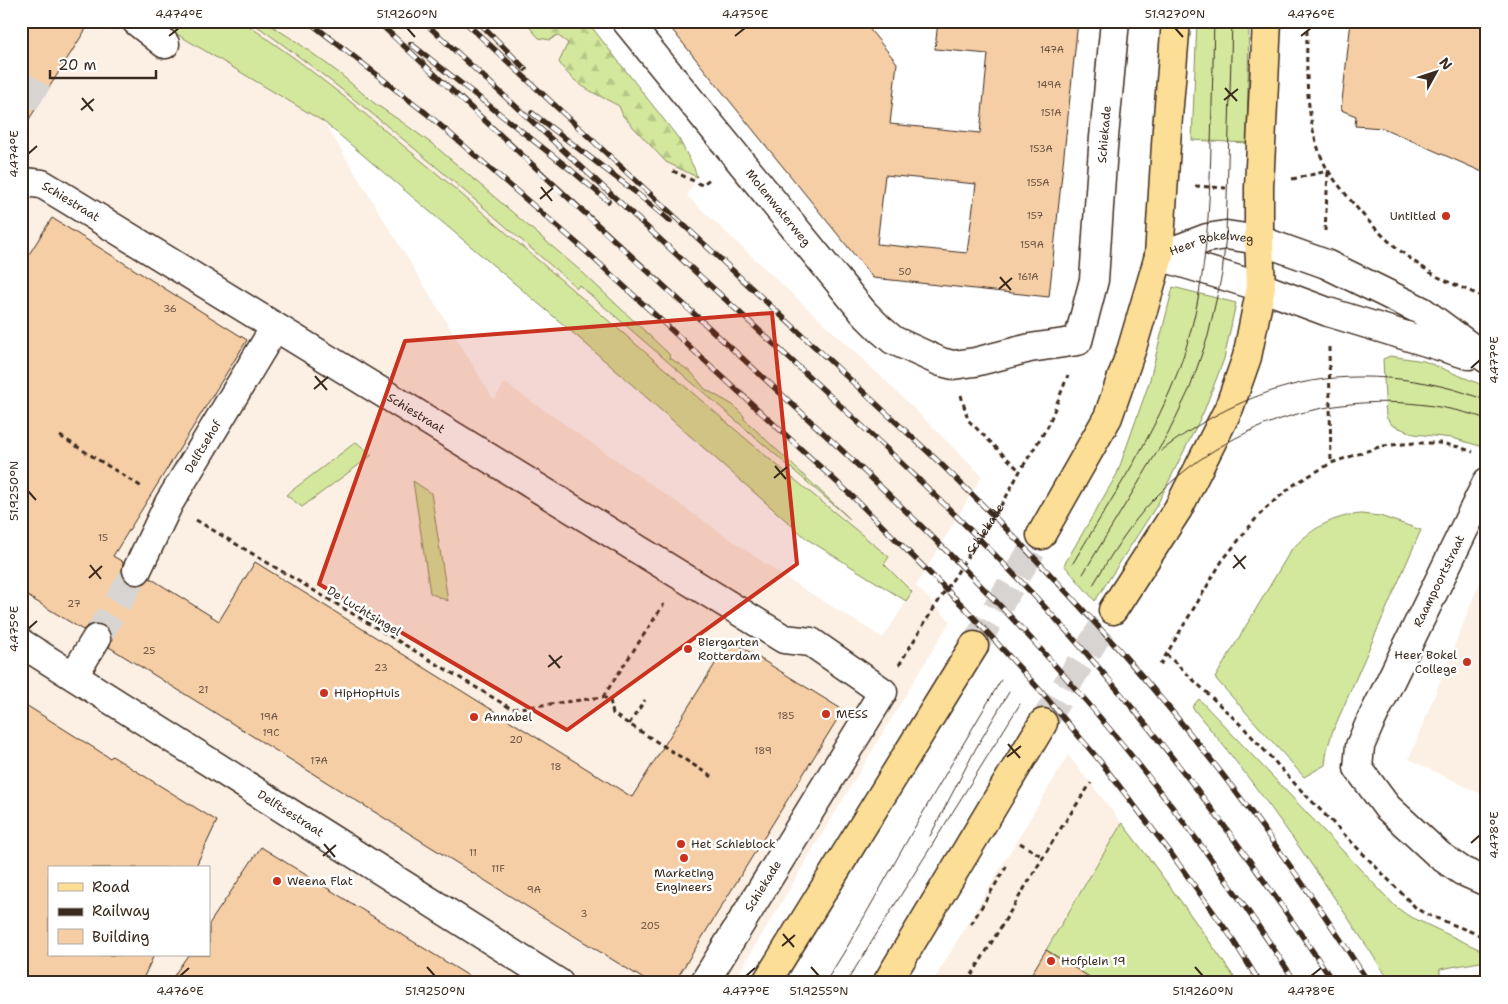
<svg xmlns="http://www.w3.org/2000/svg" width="1508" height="1004" font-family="'Shantell Sans',sans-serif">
  <defs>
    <pattern id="forest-firs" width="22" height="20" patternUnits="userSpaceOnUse" patternTransform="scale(1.25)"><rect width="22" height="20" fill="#d3e89d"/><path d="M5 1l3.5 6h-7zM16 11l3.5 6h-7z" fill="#b6c787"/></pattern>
  </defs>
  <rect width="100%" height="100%" fill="#fff"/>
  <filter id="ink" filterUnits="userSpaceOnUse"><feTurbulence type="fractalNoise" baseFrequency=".02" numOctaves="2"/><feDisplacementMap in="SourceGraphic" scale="10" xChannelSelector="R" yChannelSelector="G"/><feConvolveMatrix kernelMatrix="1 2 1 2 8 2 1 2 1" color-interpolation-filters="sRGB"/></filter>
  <g filter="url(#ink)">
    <!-- built -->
    <g fill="#fcf0e4" fill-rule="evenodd">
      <path d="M 21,21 L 98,21 L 111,30 L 135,21 L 155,21 L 324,122 L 494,400 L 505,383 L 783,576 L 883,638 L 912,592 L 884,564 L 889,557 L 766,456 L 397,140 L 297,60 L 242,21 L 587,21 L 679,139 L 694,168 L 697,177 L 687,196 L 888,383 L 982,476 L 916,586 L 950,621 L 733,983 L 21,983 ZM 49,868 L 209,868 L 209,955 L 49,955 Z"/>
      <path d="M 1487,564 L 1487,797 L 1409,759 Z"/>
      <path d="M 1068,755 L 1155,865 L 1216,949 L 1238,983 L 932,983 Z"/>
    </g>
    <!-- grass -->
    <g fill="#d3e89d" stroke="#87895e">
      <path d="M 98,21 L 135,21 L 111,30 Z"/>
      <path d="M 155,21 L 242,21 L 297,60 L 347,99 L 446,181 L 766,456 L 889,557 L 884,564 L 912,592 L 906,601 L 807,539 L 579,338 L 324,122 Z"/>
      <path d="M 250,21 L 264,21 L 297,42 L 339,73 L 374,103 L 402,122 L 435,146 L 582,272 L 669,354 L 670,358 L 691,372 L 705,389 L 733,405 L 744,416 L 744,419 L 850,519 L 579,285 L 577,288 C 470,196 365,102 250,21 Z"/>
      <path d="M 1197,21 L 1249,21 L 1247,143 L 1192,140 Z"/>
      <path d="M 1173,287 L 1236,303 L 1224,359 L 1204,411 L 1157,505 L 1095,601 L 1064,565 L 1117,474 L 1149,383 Z"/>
      <path d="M 1390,356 L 1424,361 L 1487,387 L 1487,448 L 1452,438 L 1414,434 L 1392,425 L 1386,417 L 1383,359 Z"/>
      <path d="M 356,442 L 372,455 L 302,507 L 286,495 Z"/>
      <path d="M 413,481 L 431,493 L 448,601 L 430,593 Z"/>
      <path d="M 1361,514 L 1380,516 L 1421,530 L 1332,733 L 1327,750 L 1325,765 L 1304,777 L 1215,678 L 1291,550 C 1311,529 1332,516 1361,514 Z"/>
      <path d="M 1199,699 L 1395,906 L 1407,915 L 1487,953 L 1486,961 L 1440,969 L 1440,983 L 1391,983 C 1329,888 1265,794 1192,707 Z"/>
      <path d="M 1122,823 C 1162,875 1201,928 1238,983 L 1078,983 L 1082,972 L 1046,950 Z"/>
    </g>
    <!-- forest -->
    <path fill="url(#forest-firs)" stroke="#87895e" d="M 524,21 L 587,21 L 679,139 L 694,168 L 697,177 L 666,162 L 623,116 L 619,106 C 595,93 574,86 559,62 L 568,43 L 557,35 L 550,40 L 539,38 Z"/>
    <!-- building -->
    <g fill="#f5cea5" stroke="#3b2a1e" fill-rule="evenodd">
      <path d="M 21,21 L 91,21 L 21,132 Z"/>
      <path d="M 665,21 L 863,21 L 897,63 L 890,124 L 980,133 L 988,54 L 935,49 L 938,21 L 1078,21 L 1049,297 L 873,278 ZM 885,175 L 976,184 L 967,253 L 877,244 Z"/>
      <path d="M 1351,21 L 1487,21 L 1487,174 L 1383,128 L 1355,126 L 1356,116 L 1341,110 Z"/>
      <path d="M 52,218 L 247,340 L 113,556 L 123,562 L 122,572 L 124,578 L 130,584 L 139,585 L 145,583 L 150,578 L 219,621 L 255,562 L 632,797 L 730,640 L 843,710 L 674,983 L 650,983 L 109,647 L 112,640 L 110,632 L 104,625 L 96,623 L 89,625 L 83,630 L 21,592 L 21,267 Z"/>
      <path d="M 21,702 L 110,758 L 112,756 L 217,821 L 195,868 L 49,868 L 49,955 L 154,955 L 141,983 L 21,983 Z"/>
      <path d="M 261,847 L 480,983 L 169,983 L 188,955 L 209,955 L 209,924 Z"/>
      <path d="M 1046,950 L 1099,983 L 1026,983 Z"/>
    </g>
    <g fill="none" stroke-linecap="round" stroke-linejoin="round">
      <!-- minor-tunnel -->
      <g stroke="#d8d4d2" stroke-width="28" stroke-dasharray="28 14" stroke-linecap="butt">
        <path d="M 21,85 L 43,99"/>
        <path d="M 96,639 L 137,570"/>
      </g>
      <!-- major-tunnel -->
      <g stroke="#d8d4d2" stroke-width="28" stroke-dasharray="28 14" stroke-linecap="butt">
        <path d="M 974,646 L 1041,535"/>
        <path d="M 1043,723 L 1113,610"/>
      </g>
      <!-- minor casing -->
      <g stroke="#3b2a1e" stroke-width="31">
        <g id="minor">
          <path d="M 136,21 L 165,44"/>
          <path id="s2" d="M 626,21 L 864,313 L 879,328 L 893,340 L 941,362 L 953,365 L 975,362 L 1030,348 L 1078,341 L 1094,280 L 1103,148 L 1115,21"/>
          <path id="s3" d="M 21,183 L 24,182 L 42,184 L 67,199 L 784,639 L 811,642 L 883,692 L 704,983"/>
          <path id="s4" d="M 1159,256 L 1207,238 L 1226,235 L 1259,240 L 1326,264 L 1422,311 L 1487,359"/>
          <path d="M 1159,256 L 1261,287 L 1328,312 L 1469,355"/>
          <path d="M 1487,482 L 1369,725 L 1360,746 L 1358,768 L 1387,807 L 1439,855 L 1462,871 L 1487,882"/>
          <path id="s5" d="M 137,570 L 169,503 L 275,327"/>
          <path id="s6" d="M 21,643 L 559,983"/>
          <path d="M 74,675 L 96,639"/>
        </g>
      </g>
      <!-- major casing -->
      <g stroke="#3b2a1e" stroke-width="31">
        <g id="major">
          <path d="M 1041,535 L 1108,417 L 1132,348 L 1159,256 L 1167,129 L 1176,21"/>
          <path d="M 1113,610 L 1178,509 L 1229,408 L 1247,357 L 1261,287 L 1259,240 L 1259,187 L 1267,21"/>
          <path d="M 766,983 L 974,646"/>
          <path d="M 887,983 L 1043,723"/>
        </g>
      </g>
      <!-- path -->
      <g stroke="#3b2a1e" stroke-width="3" stroke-dasharray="5 4" stroke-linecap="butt">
        <path d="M 1307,21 C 1307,66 1304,114 1321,156 C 1327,172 1338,184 1348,197 C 1374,230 1401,255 1438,277 C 1454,285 1471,291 1487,299"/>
        <path d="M 673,171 L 702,185 L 711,178"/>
        <path d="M 1292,179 L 1328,171"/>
        <path d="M 1195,186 L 1226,188"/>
        <path d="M 1325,231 L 1328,172"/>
        <path d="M 1329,347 L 1331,463"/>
        <path d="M 961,395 L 968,420 L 1020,471"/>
        <path d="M 60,436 L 142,487"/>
        <path d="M 196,520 L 512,709 L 603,697 L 610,700 L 613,714 L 714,778"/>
        <path d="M 1166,654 L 1244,728 L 1296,785 L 1417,909 L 1426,914 L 1487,938"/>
        <path id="s1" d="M 899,665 L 927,619 L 1005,499 L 1020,471 L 1048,426 L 1068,375"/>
        <path d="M 1160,665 L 1222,561 L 1258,516 L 1274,501 L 1295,484 L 1331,463 L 1382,446 L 1414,443 L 1439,443 L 1459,447 L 1473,452"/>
        <path d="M 603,697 L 664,604"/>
        <path d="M 629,724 L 645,700"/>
        <path d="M 1020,843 L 1043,857"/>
        <path d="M 971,924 L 1008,864"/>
        <path d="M 967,983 L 1059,831 L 1091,783"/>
      </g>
      <!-- minor -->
      <use href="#minor" stroke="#fff" stroke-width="28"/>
      <!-- major -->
      <use href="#major" stroke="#fdde96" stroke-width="28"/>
      <!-- tram -->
      <g stroke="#3b2a1e" stroke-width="1">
        <path d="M 1161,451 C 1199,422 1239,400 1285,387 C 1346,369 1429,376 1487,401"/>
        <path d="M 1073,563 C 1112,497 1157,433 1182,360 C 1206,289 1209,220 1211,146 C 1212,105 1213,63 1214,21"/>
        <path d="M 1083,574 L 1168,434 L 1190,388 L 1208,336 L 1222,274 L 1226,235 L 1232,21"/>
        <path d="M 1093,585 C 1111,555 1130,524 1154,499 C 1239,410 1371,380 1487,419"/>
        <path d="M 930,836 L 976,748 L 1009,692"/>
        <path d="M 825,983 L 846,949 L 929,802 L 1001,680"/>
        <path d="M 846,983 L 1020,704"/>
      </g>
      <!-- rail casing -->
      <g stroke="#3b2a1e" stroke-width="5.5">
        <g id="rail">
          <path d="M 308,21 L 426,113 L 579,245 L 852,496 L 966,609 L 1038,688 L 1099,760 L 1134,805 L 1170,852 L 1232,938 L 1260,983"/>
          <path d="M 377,21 C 490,126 603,231 717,335 C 826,435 935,534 1035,643 C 1131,749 1219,863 1296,983"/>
          <path d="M 423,21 C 541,130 659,238 777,347 C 872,435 967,522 1054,617 C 1158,731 1249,855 1334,983"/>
          <path d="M 464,21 L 940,463 C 1042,562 1139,666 1226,779 C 1277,845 1324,913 1369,983"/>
          <path d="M 478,21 L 525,69"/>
          <path d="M 411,44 L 571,170 L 608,201"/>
          <path d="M 532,113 L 634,191 L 670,221"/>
        </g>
      </g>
      <!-- rail -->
      <use href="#rail" stroke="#fff" stroke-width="4" stroke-dasharray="11" stroke-linecap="butt"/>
    </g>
  </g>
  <!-- marked area -->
  <path fill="#c8321e" fill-opacity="0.2" stroke="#c8321e" stroke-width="4" stroke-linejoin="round" d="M 772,313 L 797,564 L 567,730 L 319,584 L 405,341 Z"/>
  <!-- ticks -->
  <path fill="none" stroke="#3b2a1e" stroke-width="2" d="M 407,28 L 415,37M 1175,28 L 1183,37M 169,36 L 179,28M 735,36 L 745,28M 1301,36 L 1311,28M 1225,88 L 1237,101M 82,98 L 93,111M 1224,100 L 1238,89M 81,110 L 94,99M 28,154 L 37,146M 541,187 L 552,201M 540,199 L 553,188M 1000,277 L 1011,290M 999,289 L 1012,278M 1471,368 L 1480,360M 315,376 L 327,390M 314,389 L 328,377M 775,466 L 786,479M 774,478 L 787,467M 28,491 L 36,500M 1234,555 L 1245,569M 90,565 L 101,579M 1233,568 L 1246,556M 89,578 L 102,566M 28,629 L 37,621M 549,655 L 560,668M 548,667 L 562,656M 1008,744 L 1020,758M 1007,757 L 1021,746M 1471,843 L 1480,835M 324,844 L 335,857M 323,856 L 336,845M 783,934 L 794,947M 782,946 L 795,935M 427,967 L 435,976M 811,967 L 819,976M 1195,967 L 1203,976M 180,976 L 189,968M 746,976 L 755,968M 1311,976 L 1321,968"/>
  <!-- markers -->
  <g fill="#c8321e" stroke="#fff" stroke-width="2">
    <circle cx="1446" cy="216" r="5"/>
    <circle cx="688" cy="649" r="5"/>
    <circle cx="1467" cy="662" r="5"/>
    <circle cx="324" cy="693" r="5"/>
    <circle cx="826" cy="714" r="5"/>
    <circle cx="474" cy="717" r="5"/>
    <circle cx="681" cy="844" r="5"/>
    <circle cx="684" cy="858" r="5"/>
    <circle cx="277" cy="881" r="5"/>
    <circle cx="1051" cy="961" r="5"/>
  </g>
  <g text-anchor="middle" stroke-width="5" stroke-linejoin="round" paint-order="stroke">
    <!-- number labels -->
    <g font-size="10" fill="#6a5340">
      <text x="1052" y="53">147A</text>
      <text x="1049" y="88">149A</text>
      <text x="1051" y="116">151A</text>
      <text x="1041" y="152">153A</text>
      <text x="1038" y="186">155A</text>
      <text x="1035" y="219">157</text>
      <text x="1032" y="248">159A</text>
      <text x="905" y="275">50</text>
      <text x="1028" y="280">161A</text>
      <text x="170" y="312">36</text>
      <text x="103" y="541">15</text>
      <text x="74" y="607">27</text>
      <text x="149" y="654">25</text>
      <text x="381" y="671">23</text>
      <text x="203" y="693">21</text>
      <text x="786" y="719">185</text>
      <text x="269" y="720">19A</text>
      <text x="271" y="736">19C</text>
      <text x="516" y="743">20</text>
      <text x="763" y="754">189</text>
      <text x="319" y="764">17A</text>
      <text x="556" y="770">18</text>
      <text x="473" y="856">11</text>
      <text x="498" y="872">11F</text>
      <text x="534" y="893">9A</text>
      <text x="584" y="917">3</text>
      <text x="650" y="929">205</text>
    </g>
    <!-- street labels -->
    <g font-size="12" fill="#3b2a1e" stroke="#fff">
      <text dy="4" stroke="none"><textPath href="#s2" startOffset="818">Schiekade</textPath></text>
      <text dy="4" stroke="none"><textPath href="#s3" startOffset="55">Schiestraat</textPath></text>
      <text dy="4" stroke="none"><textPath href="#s2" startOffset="241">Molenwaterweg</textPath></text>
      <text dy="4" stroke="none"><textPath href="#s4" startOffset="55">Heer Bokelweg</textPath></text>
      <text dy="4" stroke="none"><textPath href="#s3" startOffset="460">Schiestraat</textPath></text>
      <text dy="4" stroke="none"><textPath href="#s5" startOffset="140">Delftsehof</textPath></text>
      <text dy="4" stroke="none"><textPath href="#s1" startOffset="161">Schiekade</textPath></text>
      <text transform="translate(1439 581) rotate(-64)" y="4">Raampoortstraat</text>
      <text transform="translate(364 611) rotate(31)" y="4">De Luchtsingel</text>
      <text dy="4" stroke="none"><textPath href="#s6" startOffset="319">Delftsestraat</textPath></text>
      <text transform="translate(763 886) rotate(-58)" y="4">Schiekade</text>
    </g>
    <!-- poi labels -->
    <g font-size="12" fill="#3b2a1e" stroke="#fff" text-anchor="start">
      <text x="1436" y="220" text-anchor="end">Untitled</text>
      <text x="698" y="646">Biergarten<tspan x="698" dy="14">Rotterdam</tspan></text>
      <text x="1457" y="659" text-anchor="end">Heer Bokel<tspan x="1457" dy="14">College</tspan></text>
      <text x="334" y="697">HipHopHuis</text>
      <text x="836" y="718">MESS</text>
      <text x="484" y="721">Annabel</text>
      <text x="691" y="848">Het Schieblock</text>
      <text x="684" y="877" text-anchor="middle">Marketing<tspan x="684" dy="14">Engineers</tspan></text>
      <text x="287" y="885">Weena Flat</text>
      <text x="1061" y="965">Hofplein 19</text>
    </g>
  </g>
  <!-- margin -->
  <rect width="1508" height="1004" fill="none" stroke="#fff" stroke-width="55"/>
  <!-- legend -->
  <rect x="48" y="866" width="162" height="90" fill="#ffffff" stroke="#b1aaa5"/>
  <rect x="58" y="883" width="25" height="8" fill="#fdde96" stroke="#b1aaa5"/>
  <text x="92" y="892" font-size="15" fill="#3b2a1e">Road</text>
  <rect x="58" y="908" width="25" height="8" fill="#3b2a1e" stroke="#b1aaa5"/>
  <text x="92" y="916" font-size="15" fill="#3b2a1e">Railway</text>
  <rect x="58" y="929" width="25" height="15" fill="#f5cea5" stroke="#b1aaa5"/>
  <text x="92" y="942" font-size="15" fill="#3b2a1e">Building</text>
  <!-- north arrow -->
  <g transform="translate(1436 72) rotate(50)" stroke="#ffffff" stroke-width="4" paint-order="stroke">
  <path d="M0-4L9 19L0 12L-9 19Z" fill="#3b2a1e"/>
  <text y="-8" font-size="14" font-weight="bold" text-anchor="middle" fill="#3b2a1e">N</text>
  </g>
  <!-- scale -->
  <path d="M50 70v8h106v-8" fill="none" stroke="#3b2a1e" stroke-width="2.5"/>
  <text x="58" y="70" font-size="15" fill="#3b2a1e" stroke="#ffffff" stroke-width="4" paint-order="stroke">20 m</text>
  <rect x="28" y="28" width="1452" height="948" fill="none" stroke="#3b2a1e" stroke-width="2"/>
  <g font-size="12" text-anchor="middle" fill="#3b2a1e">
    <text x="179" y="18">4.474°E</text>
    <text x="407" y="18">51.9260°N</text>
    <text x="745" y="18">4.475°E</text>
    <text x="1175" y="18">51.9270°N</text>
    <text x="1311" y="18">4.476°E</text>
    <text transform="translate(14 154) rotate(-90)" y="4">4.474°E</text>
    <text transform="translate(1494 360) rotate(-90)" y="4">4.477°E</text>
    <text transform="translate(14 491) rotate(-90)" y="4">51.9250°N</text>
    <text transform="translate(14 629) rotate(-90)" y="4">4.475°E</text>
    <text transform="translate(1494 835) rotate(-90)" y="4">4.478°E</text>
    <text x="180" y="995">4.476°E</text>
    <text x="435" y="995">51.9250°N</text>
    <text x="746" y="995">4.477°E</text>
    <text x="819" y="995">51.9255°N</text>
    <text x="1203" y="995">51.9260°N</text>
    <text x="1311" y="995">4.478°E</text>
  </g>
</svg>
